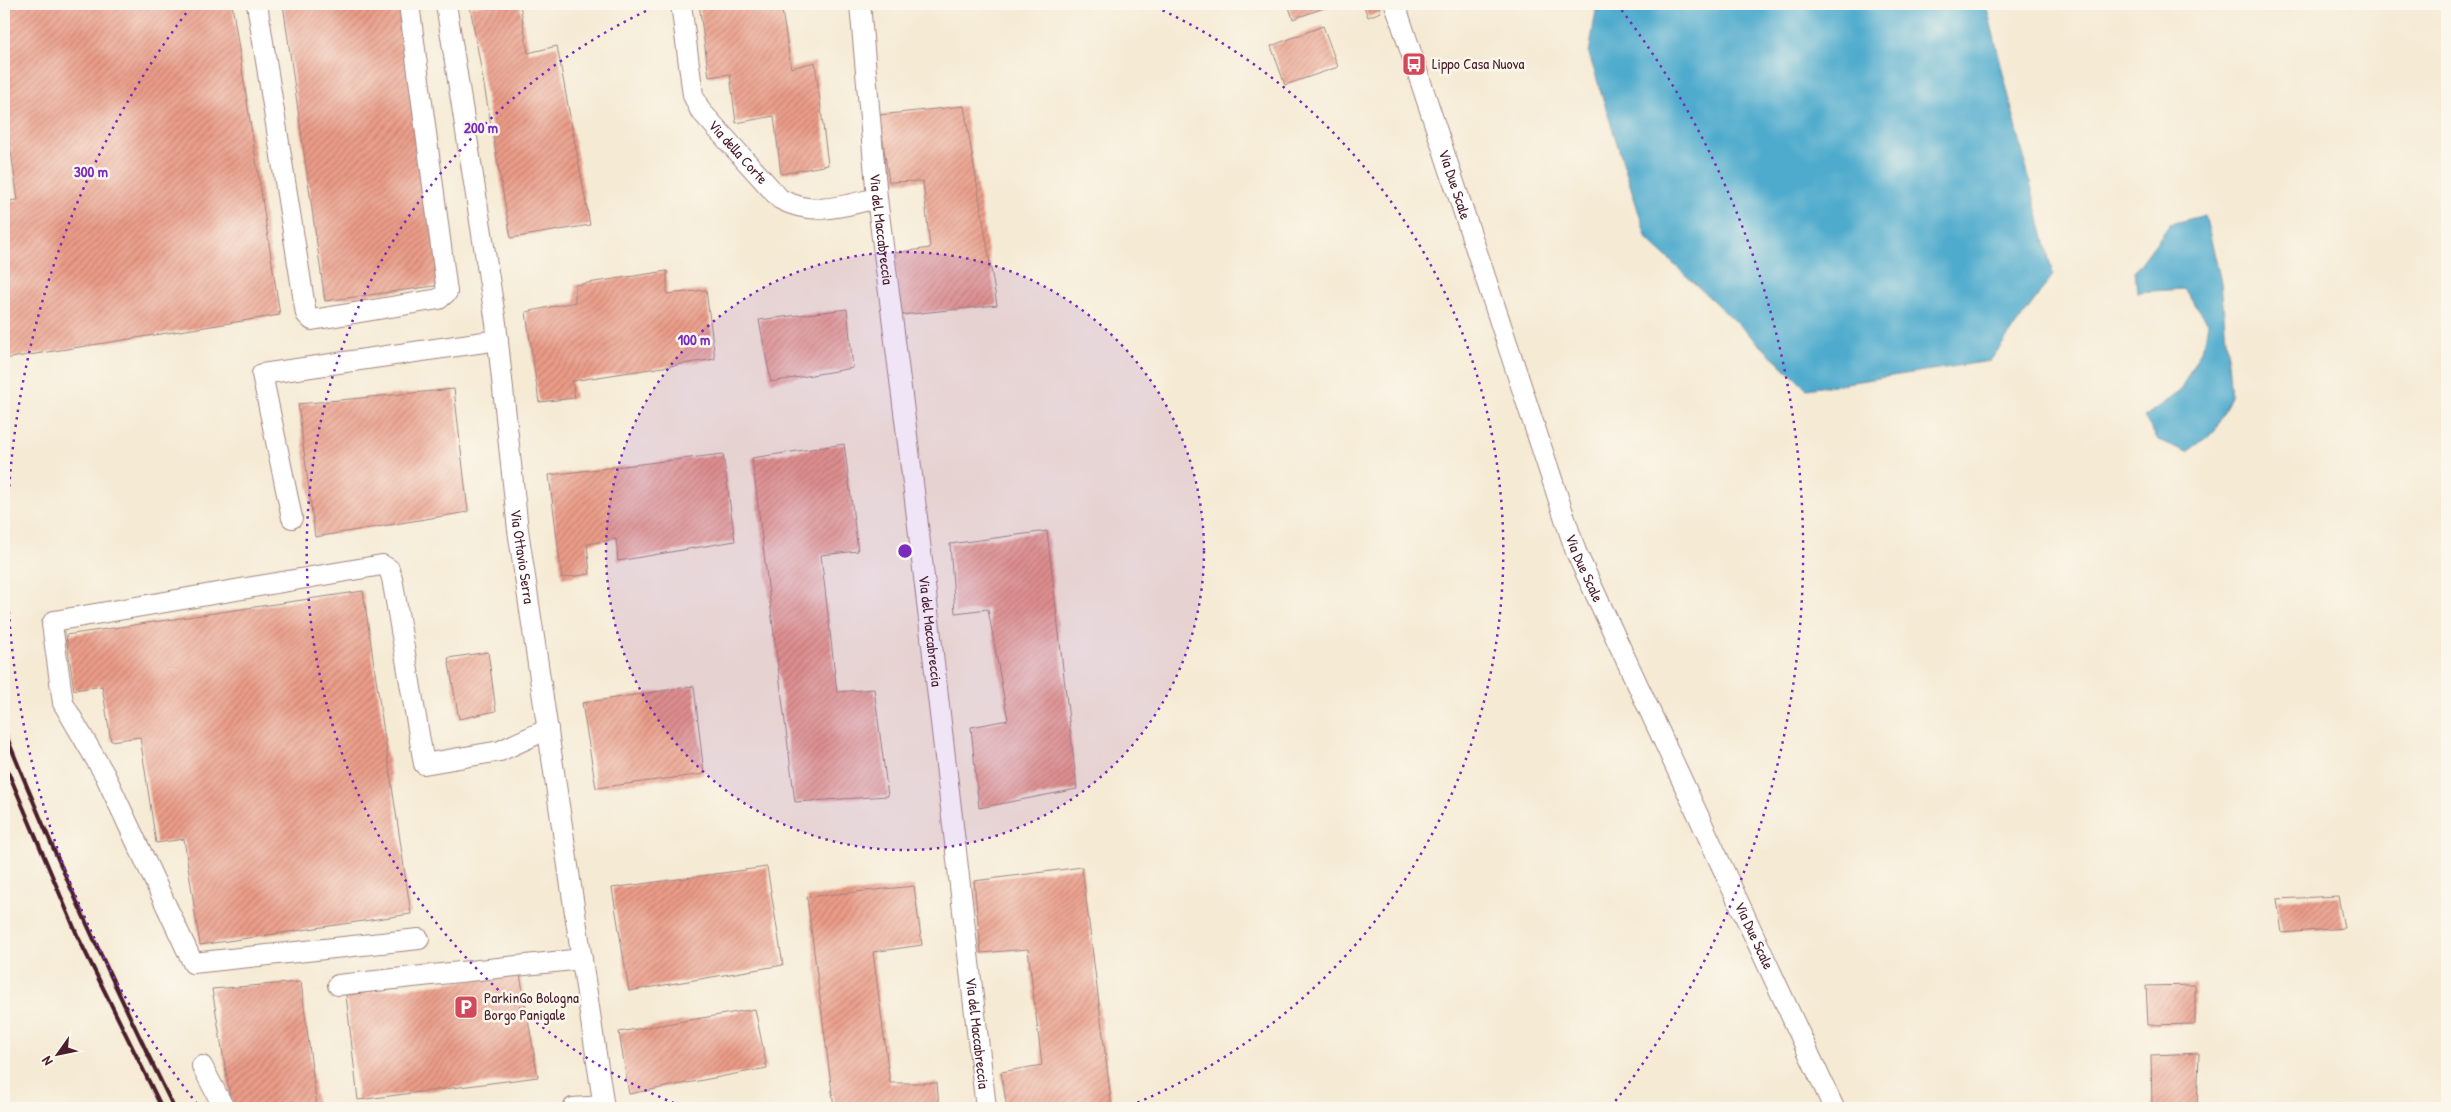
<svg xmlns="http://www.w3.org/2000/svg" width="2451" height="1112" font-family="'Patrick Hand',sans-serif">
  <defs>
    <pattern id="building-hatch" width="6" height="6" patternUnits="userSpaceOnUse" patternTransform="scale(1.25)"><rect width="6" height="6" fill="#eb9c88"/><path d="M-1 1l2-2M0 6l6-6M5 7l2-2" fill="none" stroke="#c07f6f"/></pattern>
  </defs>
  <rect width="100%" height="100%" fill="#fbf7ec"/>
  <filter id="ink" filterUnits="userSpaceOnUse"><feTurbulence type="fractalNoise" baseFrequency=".02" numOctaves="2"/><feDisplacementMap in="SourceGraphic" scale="10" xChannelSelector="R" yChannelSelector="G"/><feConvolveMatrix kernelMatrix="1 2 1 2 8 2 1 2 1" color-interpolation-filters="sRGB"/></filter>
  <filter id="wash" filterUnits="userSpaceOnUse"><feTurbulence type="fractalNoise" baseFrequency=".0096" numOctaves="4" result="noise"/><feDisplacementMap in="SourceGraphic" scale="20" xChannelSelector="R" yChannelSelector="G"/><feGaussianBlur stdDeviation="1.12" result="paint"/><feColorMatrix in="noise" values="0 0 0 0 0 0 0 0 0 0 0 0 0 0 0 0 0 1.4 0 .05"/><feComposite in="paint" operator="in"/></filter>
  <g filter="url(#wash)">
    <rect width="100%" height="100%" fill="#f5ead4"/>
    <!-- water -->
    <g fill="#4fabcd" stroke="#4c657c">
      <path d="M 1597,4 L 1986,4 L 2053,275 L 1990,361 L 1807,389 L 1647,239 L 1589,54 Z"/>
      <path d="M 2205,215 L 2221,282 L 2231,396 L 2215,431 L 2187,452 L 2158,440 L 2144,417 L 2180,391 L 2205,342 L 2208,322 L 2184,289 L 2137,292 L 2135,271 L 2170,224 Z"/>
    </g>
    <g id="blocks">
      <!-- building -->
      <g fill="url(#building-hatch)">
        <path d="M 4,4 L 232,4 L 280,315 L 4,359 L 4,201 L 18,200 L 4,103 Z"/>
        <path d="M 283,4 L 401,4 L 441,285 L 325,301 Z"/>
        <path d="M 485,4 L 520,4 L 528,53 L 557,46 L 590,225 L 511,238 L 470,6 Z"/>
        <path d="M 699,4 L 781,4 L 791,68 L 815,62 L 828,165 L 781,174 L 774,116 L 736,123 L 730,74 L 709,77 Z"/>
        <path d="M 1288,4 L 1335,4 L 1293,19 Z"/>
        <path d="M 1363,4 L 1378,4 L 1381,12 L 1368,17 Z"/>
        <path d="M 1323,26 L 1338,67 L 1285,85 L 1271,46 Z"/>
        <path d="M 964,106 L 997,305 L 901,315 L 894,253 L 930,248 L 923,181 L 889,182 L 879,115 Z"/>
        <path d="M 667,271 L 667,294 L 706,290 L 715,359 L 572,381 L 575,398 L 539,402 L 526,312 L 575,302 L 575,285 Z"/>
        <path d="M 847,309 L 853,368 L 771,382 L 759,320 Z"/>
        <path d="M 454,389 L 468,512 L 315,537 L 298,404 Z"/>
        <path d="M 844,444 L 858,551 L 821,555 L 837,692 L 874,689 L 888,796 L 795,802 L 752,458 Z"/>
        <path d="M 723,454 L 735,541 L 618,561 L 616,539 L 587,544 L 590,574 L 562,578 L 549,475 Z"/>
        <path d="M 1047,531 L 1077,789 L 979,808 L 971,727 L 1008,720 L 988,609 L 955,613 L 950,544 Z"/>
        <path d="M 363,591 L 411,914 L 200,945 L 184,839 L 156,843 L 140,737 L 111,741 L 102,686 L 74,690 L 66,635 Z"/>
        <path d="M 488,652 L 496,711 L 459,719 L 448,658 Z"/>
        <path d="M 694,686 L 704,774 L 596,788 L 582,703 Z"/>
        <path d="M 767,867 L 783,965 L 629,991 L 612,888 Z"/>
        <path d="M 1082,867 L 1112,1108 L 1007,1108 L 1001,1072 L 1042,1065 L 1028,949 L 981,953 L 974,881 Z"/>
        <path d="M 914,886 L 922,945 L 873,952 L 890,1083 L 937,1083 L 939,1108 L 834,1108 L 807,897 Z"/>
        <path d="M 2338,896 L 2344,928 L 2282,933 L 2277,899 Z"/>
        <path d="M 520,974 L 538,1077 L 358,1100 L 346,995 Z"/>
        <path d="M 301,982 L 317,1108 L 232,1108 L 212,989 Z"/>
        <path d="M 2195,985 L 2195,1024 L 2148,1025 L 2146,986 Z"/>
        <path d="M 755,1009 L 767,1068 L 629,1094 L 619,1032 Z"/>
        <path d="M 2199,1053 L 2197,1108 L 2152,1108 L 2151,1055 Z"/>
      </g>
    </g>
  </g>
  <g filter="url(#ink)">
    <use href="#blocks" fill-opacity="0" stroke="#a08480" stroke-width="1"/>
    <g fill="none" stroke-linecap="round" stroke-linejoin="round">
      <!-- minor casing -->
      <g stroke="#a08480" stroke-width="22">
        <g id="minor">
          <path d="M 257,4 L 306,314 L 312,320 L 439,299 L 447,292 L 409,4"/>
          <path id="s1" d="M 446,4 L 496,323 L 518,530 L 604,1108"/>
          <path id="s2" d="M 681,4 L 693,95 L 700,110 L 780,199 C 814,217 842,206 877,198"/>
          <path id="s3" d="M 860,4 L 877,198 L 913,483 L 986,1108"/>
          <path id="s4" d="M 1395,4 L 1576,552 L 1834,1108"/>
          <path d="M 292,518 L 262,374 L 498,340"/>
          <path d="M 419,939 L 193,963 L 105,775 L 63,703 L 52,624 L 54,621 L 382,565 L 389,569 L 392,578 L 424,764 L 500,751 L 548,729"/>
          <path d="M 338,985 L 582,959"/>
          <path d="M 202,1066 L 224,1108"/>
          <path d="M 573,1108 L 603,1106"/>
        </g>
      </g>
      <!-- minor -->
      <use href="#minor" stroke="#fff" stroke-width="20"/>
      <!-- rail -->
      <g stroke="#4a1f2b" stroke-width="4">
        <path d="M 4,730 C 55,858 113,984 174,1108"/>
        <path d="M 4,762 L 78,937 L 162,1108"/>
      </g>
    </g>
  </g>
  <!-- distance rings -->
  <circle cx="905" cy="551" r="299" fill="#7b2cbf" fill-opacity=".12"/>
  <g fill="none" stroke="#7b2cbf" stroke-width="2.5" stroke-dasharray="2.5 5">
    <circle cx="905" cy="551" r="299"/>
    <path d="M681 1106A599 599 0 0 1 661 4M1149 4A599 599 0 0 1 1129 1106"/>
    <path d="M197 1104A898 898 0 0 1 193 4M1617 4A898 898 0 0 1 1613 1104"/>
  </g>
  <!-- icons -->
  <defs>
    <g id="bus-square" transform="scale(1.25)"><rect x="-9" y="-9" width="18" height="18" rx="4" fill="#d1495b" stroke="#fbf7ec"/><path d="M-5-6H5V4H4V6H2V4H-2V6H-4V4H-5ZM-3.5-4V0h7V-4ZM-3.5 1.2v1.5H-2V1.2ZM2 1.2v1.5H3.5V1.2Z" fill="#fff"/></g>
    <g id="parking-square" transform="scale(1.25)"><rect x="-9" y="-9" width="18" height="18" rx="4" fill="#d1495b" stroke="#fbf7ec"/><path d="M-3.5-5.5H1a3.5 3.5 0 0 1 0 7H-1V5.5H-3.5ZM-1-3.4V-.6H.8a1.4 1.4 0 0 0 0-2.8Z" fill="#fff"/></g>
  </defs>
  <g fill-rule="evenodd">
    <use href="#bus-square" x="1414" y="64"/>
    <use href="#parking-square" x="466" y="1007"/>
  </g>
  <g text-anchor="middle" stroke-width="5" stroke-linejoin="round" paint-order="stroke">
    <!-- poi labels -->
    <g font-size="15" fill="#4a1f2b" stroke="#fbf7ec" text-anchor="start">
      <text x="1432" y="69">Lippo Casa Nuova</text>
      <text x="484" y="1003">ParkinGo Bologna<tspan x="484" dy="17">Borgo Panigale</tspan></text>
    </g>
    <!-- street labels -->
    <g font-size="15" fill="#4a1f2b" stroke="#fbf7ec">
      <text dy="5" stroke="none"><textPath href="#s2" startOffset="165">Via della Corte</textPath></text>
      <text dy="5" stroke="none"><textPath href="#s4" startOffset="190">Via Due Scale</textPath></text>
      <text dy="5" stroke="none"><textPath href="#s3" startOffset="226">Via del Maccabreccia</textPath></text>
      <text dy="5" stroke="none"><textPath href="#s1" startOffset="558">Via Ottavio Serra</textPath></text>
      <text dy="5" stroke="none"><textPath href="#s4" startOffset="595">Via Due Scale</textPath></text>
      <text dy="5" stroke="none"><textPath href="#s3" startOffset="631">Via del Maccabreccia</textPath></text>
      <text dy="5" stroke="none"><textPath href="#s4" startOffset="1000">Via Due Scale</textPath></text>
      <text dy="5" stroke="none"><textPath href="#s3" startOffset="1036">Via del Maccabreccia</textPath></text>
    </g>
  </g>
  <circle cx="905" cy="551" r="8" fill="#7b2cbf" stroke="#fbf7ec" stroke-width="2.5"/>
  <g font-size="15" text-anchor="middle" font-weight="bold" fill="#7b2cbf" stroke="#fbf7ec" stroke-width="5" stroke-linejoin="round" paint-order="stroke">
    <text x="481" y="133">200 m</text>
    <text x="91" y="177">300 m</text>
    <text x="694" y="345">100 m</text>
  </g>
  <!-- margin -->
  <rect width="2451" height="1112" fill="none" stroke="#fbf7ec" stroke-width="20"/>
  <!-- north arrow -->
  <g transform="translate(58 1054) rotate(237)" stroke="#fbf7ec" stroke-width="4" paint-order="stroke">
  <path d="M0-4L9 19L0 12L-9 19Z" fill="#4a1f2b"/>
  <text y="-8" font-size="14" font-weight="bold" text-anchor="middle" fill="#4a1f2b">N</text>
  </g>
</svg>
